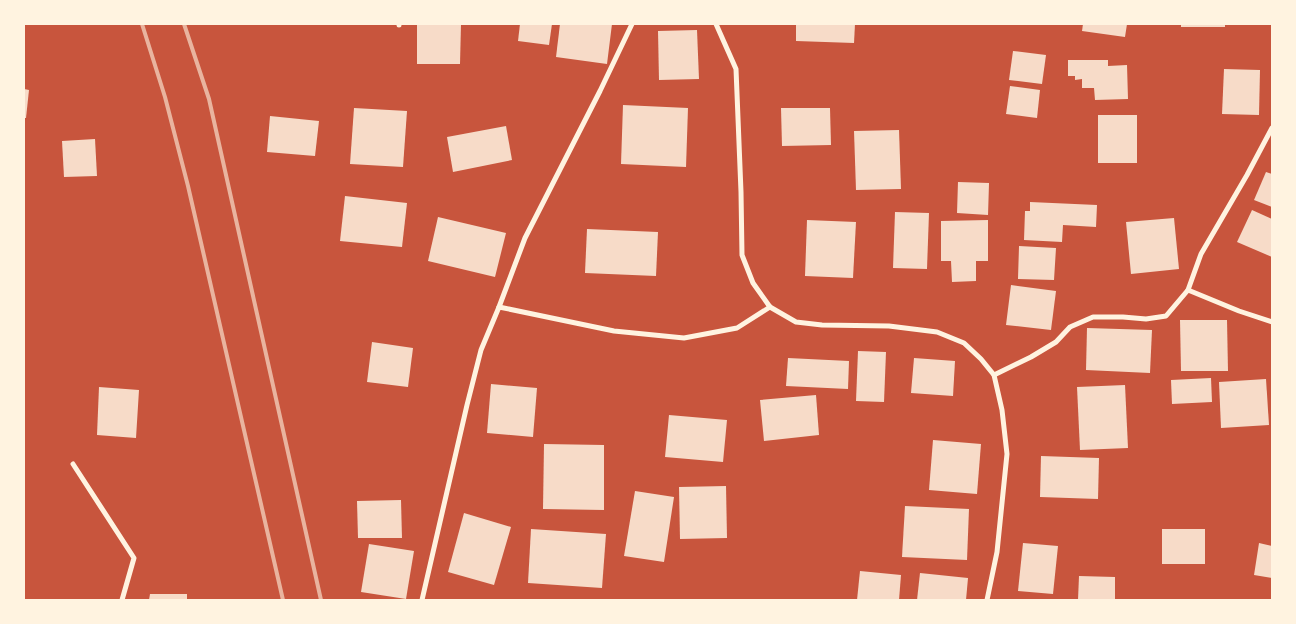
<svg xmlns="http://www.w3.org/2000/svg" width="1296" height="624" font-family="Ubuntu,sans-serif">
  <rect width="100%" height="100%" fill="#c8553d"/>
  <!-- building -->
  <g fill="#f7dbc8">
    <path d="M 417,24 L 461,24 L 460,64 L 417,64 Z"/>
    <path d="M 520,24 L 552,24 L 549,45 L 518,41 Z"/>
    <path d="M 560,24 L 612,24 L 607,64 L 556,57 Z"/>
    <path d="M 796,24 L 855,24 L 854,43 L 796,41 Z"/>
    <path d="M 1083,24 L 1127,24 L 1125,37 L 1082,31 Z"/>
    <rect x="1181" y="24" width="44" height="3"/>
    <path d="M 697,30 L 699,79 L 659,80 L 658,31 Z"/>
    <path d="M 1013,51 L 1046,55 L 1042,84 L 1009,80 Z"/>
    <path d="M 1068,60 L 1108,60 L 1108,66 L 1127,65 L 1128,99 L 1095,100 L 1094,88 L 1082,88 L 1082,79 L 1075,80 L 1075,76 L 1068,76 Z"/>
    <path d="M 1224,69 L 1260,70 L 1259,115 L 1222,114 Z"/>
    <path d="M 1010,86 L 1040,90 L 1037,118 L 1006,114 Z"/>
    <path d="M 24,89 L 29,90 L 26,118 L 24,118 Z"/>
    <path d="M 623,105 L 688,108 L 686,167 L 621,164 Z"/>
    <path d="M 354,108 L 407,111 L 403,167 L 350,164 Z"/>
    <path d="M 781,108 L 830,108 L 831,145 L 782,146 Z"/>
    <rect x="1098" y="115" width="39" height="48"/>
    <path d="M 270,116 L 319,121 L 315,156 L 267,152 Z"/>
    <path d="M 506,126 L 512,160 L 453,172 L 447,137 Z"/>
    <path d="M 899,130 L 901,189 L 856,190 L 854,131 Z"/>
    <path d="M 95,139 L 97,176 L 64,177 L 62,141 Z"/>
    <path d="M 1266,172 L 1272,174 L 1272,207 L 1254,200 Z"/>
    <path d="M 958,182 L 989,183 L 988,215 L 957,213 Z"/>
    <path d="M 345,196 L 407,203 L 402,247 L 340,241 Z"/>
    <path d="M 1030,202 L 1097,205 L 1096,227 L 1063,225 L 1062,242 L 1024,240 L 1025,211 L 1030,211 Z"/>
    <path d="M 1252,210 L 1272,219 L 1272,257 L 1237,242 Z"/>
    <path d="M 895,212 L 929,213 L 927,269 L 893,268 Z"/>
    <path d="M 438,217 L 506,233 L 495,277 L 428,261 Z"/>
    <path d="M 1174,218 L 1179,269 L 1131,274 L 1126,222 Z"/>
    <path d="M 807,220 L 856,222 L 853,278 L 805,276 Z"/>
    <path d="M 988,220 L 988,261 L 976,261 L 976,281 L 952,282 L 951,261 L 941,261 L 941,221 Z"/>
    <path d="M 587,229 L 658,232 L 656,276 L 585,273 Z"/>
    <path d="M 1019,246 L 1056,248 L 1054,280 L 1018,279 Z"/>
    <path d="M 1011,285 L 1056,291 L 1051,330 L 1006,325 Z"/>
    <path d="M 1180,320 L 1227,320 L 1228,371 L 1181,371 Z"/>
    <path d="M 1087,328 L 1152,330 L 1150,373 L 1086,370 Z"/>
    <path d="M 372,342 L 413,348 L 408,387 L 367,382 Z"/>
    <path d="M 858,351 L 886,352 L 884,402 L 856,401 Z"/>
    <path d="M 788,358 L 849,361 L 848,389 L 786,386 Z"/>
    <path d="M 914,358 L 955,361 L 953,396 L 911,393 Z"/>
    <path d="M 1211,378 L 1212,402 L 1172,404 L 1171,380 Z"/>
    <path d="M 1266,379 L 1269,425 L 1221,428 L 1219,382 Z"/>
    <path d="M 491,384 L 537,388 L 533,437 L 487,433 Z"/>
    <path d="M 1125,385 L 1128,448 L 1080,450 L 1077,387 Z"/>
    <path d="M 99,387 L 139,390 L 136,438 L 97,435 Z"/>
    <path d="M 816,395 L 819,435 L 764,441 L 760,400 Z"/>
    <path d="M 669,415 L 727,420 L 723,462 L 665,457 Z"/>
    <path d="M 933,440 L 981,444 L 977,494 L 929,490 Z"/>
    <path d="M 544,444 L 604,445 L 604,510 L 543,509 Z"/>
    <path d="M 1041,456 L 1099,458 L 1098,499 L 1040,497 Z"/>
    <path d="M 726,486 L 727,538 L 680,539 L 679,487 Z"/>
    <path d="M 635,491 L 674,497 L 664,562 L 624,556 Z"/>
    <path d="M 401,500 L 402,538 L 358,538 L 357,501 Z"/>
    <path d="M 905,506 L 969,509 L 967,560 L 902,557 Z"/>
    <path d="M 464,513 L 511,527 L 494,585 L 448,572 Z"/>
    <path d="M 531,529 L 606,534 L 602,588 L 528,583 Z"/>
    <rect x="1162" y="529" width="43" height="35"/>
    <path d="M 1023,543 L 1058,546 L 1053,594 L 1018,591 Z"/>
    <path d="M 1259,543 L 1272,546 L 1272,578 L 1254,575 Z"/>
    <path d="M 369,544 L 414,551 L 406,599 L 361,592 Z"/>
    <path d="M 860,571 L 901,575 L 899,600 L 857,600 Z"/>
    <path d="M 920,573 L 968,578 L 966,600 L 917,600 Z"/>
    <path d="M 1079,576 L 1115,577 L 1115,600 L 1078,600 Z"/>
    <path d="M 150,594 L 187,594 L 187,600 L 149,600 Z"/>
  </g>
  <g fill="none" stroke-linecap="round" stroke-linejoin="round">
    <!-- minor -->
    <g stroke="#fff3e0" stroke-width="5">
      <path d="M 716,24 L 736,69 L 741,192 L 742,255 L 753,283 L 770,307 L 796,322 L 822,325 L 889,326 L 937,332 L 964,343 L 981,359 L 994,375 L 1002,410 L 1007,454 L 997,552 L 987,600"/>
      <path d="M 399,25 L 399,24"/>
      <path d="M 1188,290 L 1239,311 L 1272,322"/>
      <path d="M 499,307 L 525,238 L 600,91 L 632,24"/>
      <path d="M 994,375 L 1031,357 L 1056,342 L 1070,327 L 1093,317 L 1123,317 L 1146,319 L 1166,316 L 1188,290 L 1201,254 L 1247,175 L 1272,128"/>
      <path d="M 73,464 L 134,558 L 122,600"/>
      <path d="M 422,600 L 467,405 L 481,350 L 499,307 L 614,331 L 684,338 L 737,328 L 770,307"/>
    </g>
    <!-- rail -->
    <g stroke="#e9b49f" stroke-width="4">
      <path d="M 142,24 L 165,97 L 188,186 L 283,600"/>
      <path d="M 184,24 L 209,99 L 321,600"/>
    </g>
  </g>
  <!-- border -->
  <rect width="1296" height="624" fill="none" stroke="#fff3e0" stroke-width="50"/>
</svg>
